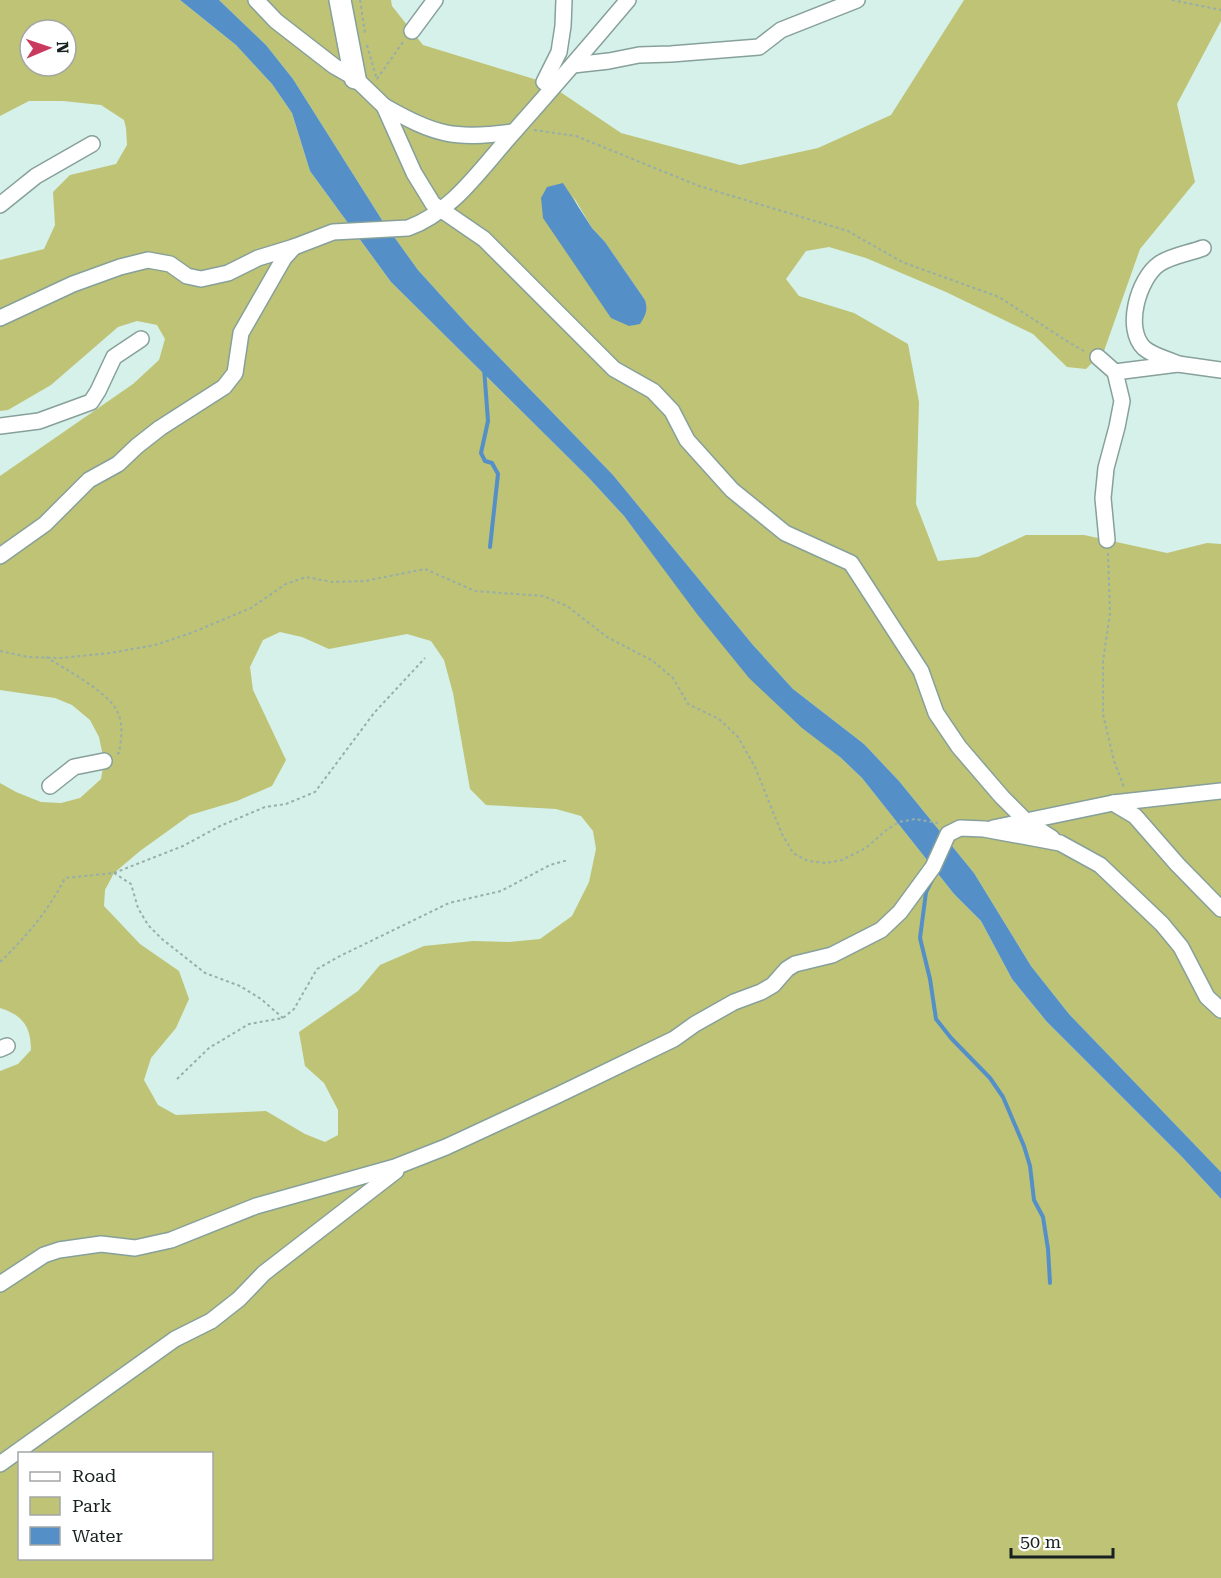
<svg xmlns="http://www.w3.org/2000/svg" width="1221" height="1578" font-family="'Roboto Serif',serif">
  <rect width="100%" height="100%" fill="#d5f1ea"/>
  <!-- green -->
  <g fill="#bec376" fill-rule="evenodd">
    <path d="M 0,0 L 180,0 L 236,45 L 272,84 L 292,113 L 310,171 L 391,282 L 588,477 L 624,516 L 658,561 L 840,757 L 862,778 L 954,894 L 981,921 L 1012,979 L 1047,1022 L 1183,1158 L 1221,1199 L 1221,1578 L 0,1578 L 0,1071 L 18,1064 L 31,1050 C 31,1027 23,1015 0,1008 L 0,783 L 16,792 L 41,802 L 61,803 L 80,798 L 101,779 L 104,761 L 99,737 L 90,720 L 72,705 L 55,698 L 0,690 L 0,476 L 133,384 L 159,360 L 165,339 L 157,325 L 137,321 L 118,327 L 51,385 L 8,410 L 0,411 L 0,260 L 44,249 L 55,225 L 53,192 L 70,175 L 116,164 L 127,145 L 126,128 L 124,120 L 101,105 L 63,101 L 29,101 L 0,116 ZM 30,30 L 66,30 L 66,66 L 30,66 ZM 280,632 L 302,637 L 329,649 L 407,634 L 431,641 L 444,660 L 453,693 L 470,789 L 486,805 L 556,809 L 581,816 L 593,831 L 596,849 L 589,882 L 572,916 L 540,939 L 509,942 L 473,941 L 424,946 L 380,965 L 358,991 L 299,1032 L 305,1066 L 324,1083 L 338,1110 L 338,1135 L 325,1142 L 305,1134 L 266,1111 L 176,1115 L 158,1105 L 144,1080 L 151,1058 L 176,1028 L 189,999 L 179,971 L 140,944 L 104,906 L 105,890 L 114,873 L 140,851 L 190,815 L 237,801 L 272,786 L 286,760 L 253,690 L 250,667 L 263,640 ZM 20,1454 L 212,1454 L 212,1558 L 20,1558 Z"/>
    <path d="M 219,0 L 391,0 L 392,6 L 423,45 L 547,83 L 621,133 L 740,165 L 818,148 L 891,115 L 964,0 L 1221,0 L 1221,21 L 1177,104 L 1195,182 L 1140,249 L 1104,351 L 1086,369 L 1067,367 L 1033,334 L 946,292 L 866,258 L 829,247 L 806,251 L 786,279 L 799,296 L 854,313 L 908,344 L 919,402 L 916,504 L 938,561 L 978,557 L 1026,535 L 1084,535 L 1167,553 L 1207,543 L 1221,544 L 1221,1172 L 1069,1014 L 1031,966 L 974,873 L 899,781 L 864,744 L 793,689 L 753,645 L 613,475 L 467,324 L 418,270 L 382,220 L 293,79 L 266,45 ZM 573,196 L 592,228 L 605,242 L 645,300 L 629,326 Z"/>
  </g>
  <!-- water -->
  <g fill="#5490c7">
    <path d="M 180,0 L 219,0 L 266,45 L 293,79 L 382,220 L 418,270 L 467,324 L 613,475 L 753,645 L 793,689 L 864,744 L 899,781 L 974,873 L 1031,966 L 1069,1014 L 1221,1172 L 1221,1199 L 1183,1158 L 1047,1022 L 1012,979 L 981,921 L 954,894 L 862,778 L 840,757 L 802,728 L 749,678 L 697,614 L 624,516 L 588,477 L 391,282 L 310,171 L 292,113 L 272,84 L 236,45 Z"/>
    <path d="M 563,183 L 592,228 L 605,242 L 645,300 C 648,310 646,315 640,324 L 629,326 L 611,318 L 543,218 L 541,198 L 547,187 Z"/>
  </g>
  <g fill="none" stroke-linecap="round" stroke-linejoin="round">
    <!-- stream -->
    <g stroke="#5490c7" stroke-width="4">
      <path d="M 484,368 L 488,421 L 481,453 L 485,461 L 492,463 L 498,474 L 490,547"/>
      <path d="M 932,880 L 926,892 L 920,938 L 930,979 L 936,1019 L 951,1038 L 990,1078 L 1003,1097 L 1024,1146 L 1030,1166 L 1034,1200 L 1043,1217 L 1048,1249 L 1050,1283"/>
    </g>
    <!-- street casing -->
    <g stroke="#87a09a" stroke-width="18">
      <g id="street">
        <path d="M 256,0 L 276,21 L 334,66 L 355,78 L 384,106 L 414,173 L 433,204 L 484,239 L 614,369 L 653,391 L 672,411 L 687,440 L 732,490 L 785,533 L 851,563 L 921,671 L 936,713 L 959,747 L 1002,797 L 1027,822 L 1052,838"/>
        <path d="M 412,31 L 435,0"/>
        <path d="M 573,65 L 609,61 L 639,55 L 671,54 L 759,47 L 781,30 L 857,0"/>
        <path d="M 544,82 L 559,52 L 563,26 L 564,0"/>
        <path d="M 384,106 C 436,135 453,140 513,132"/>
        <path d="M 0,205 L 36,176 L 92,144"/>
        <path d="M 0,318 L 73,284 L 120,267 L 148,260 L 170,264 L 187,276 L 201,279 L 228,273 L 258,258 L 294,247"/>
        <path d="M 1098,357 L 1115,372 L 1122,401 L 1117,427 L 1106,468 L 1103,498 L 1107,540"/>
        <path d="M 1178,364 C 1168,359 1153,356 1144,348 C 1124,329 1138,279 1159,264 C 1170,256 1190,253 1203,248"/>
        <path d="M 1115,372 L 1178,364 L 1221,370"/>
        <path d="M 0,426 L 39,421 L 91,402 L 98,391 L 114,357 L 141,339"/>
        <path d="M 0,556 L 45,524 L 89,480 L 118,464 L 137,446 L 160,428 L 224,387 L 235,373 L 241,333 L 284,258 L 294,247 L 333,232 L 408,228 C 453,212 482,167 513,133 C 552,89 590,45 628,0"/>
        <path d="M 50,786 L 74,767 L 104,761"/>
        <path d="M 1113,803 L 1135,816 L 1177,864 L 1221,909"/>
        <path d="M 993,828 L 1113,803 L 1221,791"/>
        <path d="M 0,1049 L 7,1046"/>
        <path d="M 0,1284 L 44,1255 L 59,1250 L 101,1244 L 135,1248 L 171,1240 L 256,1206 L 395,1167 L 446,1147 L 558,1095 L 674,1039 L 695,1024 L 734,1002 L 761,992 L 773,985 L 787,969 L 795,964 L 832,955 L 881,930 L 900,912 L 933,867 L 948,834 L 960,828 L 984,829 L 1060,843 L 1100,865 L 1162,924 L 1181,947 L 1207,997 L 1221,1010"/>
        <path d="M 0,1464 L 175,1339 L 211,1321 L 239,1299 L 264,1273 L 396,1171"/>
      </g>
    </g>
    <!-- secondary casing -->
    <g stroke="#87a09a" stroke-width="24">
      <path id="secondary" d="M 340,0 L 355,78"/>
    </g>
    <!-- path -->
    <g stroke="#98aea9" stroke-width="2" stroke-dasharray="3 3" stroke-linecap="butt">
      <path d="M 360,0 L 365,33"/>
      <path d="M 1172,0 L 1221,10"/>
      <path d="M 367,45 L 377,80"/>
      <path d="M 377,79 L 403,42"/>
      <path d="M 534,130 L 576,136 L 699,186 L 848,231 L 902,262 L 999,297 L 1070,343 L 1084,351"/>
      <path d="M 1108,553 L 1110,613 L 1103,661 L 1103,714 L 1114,761 L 1124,787"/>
      <path d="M 0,651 L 28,657 L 60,658 L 110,653 L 155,645 L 191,633 L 251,608 L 286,584 L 306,577 L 332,582 L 365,581 L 425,569 L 475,591 L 543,596 L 567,606 L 607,637 L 653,661 L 673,678 L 688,704 L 719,719 L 738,737 L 755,767 L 782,834 L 793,853 L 808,861 L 826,863 L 842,860 L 866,848 L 885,831 L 899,822 L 915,819 L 938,823"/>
      <path d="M 46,657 C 65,669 108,692 117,711 C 124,724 121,739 119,753 L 117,754"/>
      <path d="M 114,873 L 183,846 L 220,826 L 265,807 L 286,804 L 315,792 L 374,713 L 425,658"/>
      <path d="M 0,962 C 27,936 48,911 65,878 L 114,873 L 131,884 L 138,908 L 148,925 L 162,939 L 205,973 L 240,986 L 261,999 L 283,1018"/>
      <path d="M 177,1079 L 209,1048 L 249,1024 L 283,1018 L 294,1009 L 317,969 L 340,956 L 449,903 L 501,891 L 550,865 L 568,860"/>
    </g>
    <!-- street -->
    <use href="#street" stroke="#fff" stroke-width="15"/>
    <!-- secondary -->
    <use href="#secondary" stroke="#fff" stroke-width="21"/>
  </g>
  <!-- legend -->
  <rect x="18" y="1452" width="195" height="108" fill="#ffffff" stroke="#a2a6a5" stroke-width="1.5"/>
  <rect x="30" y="1472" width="30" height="9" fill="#ffffff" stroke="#a2a6a5" stroke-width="1.5"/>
  <text x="72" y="1482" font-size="18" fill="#17211f">Road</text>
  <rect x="30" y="1497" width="30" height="18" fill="#bec376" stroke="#a2a6a5" stroke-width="1.5"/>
  <text x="72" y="1512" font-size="18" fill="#17211f">Park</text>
  <rect x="30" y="1527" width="30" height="18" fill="#5490c7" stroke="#a2a6a5" stroke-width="1.5"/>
  <text x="72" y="1542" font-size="18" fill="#17211f">Water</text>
  <!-- north arrow -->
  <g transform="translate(48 48) rotate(88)"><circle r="28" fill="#ffffff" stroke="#a2a6a5" stroke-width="1.5"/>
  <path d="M0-4.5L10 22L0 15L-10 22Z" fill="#c93a5e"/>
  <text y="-9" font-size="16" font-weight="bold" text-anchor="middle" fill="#17211f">N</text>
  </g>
  <!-- scale -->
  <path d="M1011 1548v9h102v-9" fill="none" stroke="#17211f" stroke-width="3"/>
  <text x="1020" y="1548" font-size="18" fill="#17211f" stroke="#ffffff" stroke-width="4.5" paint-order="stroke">50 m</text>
</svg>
